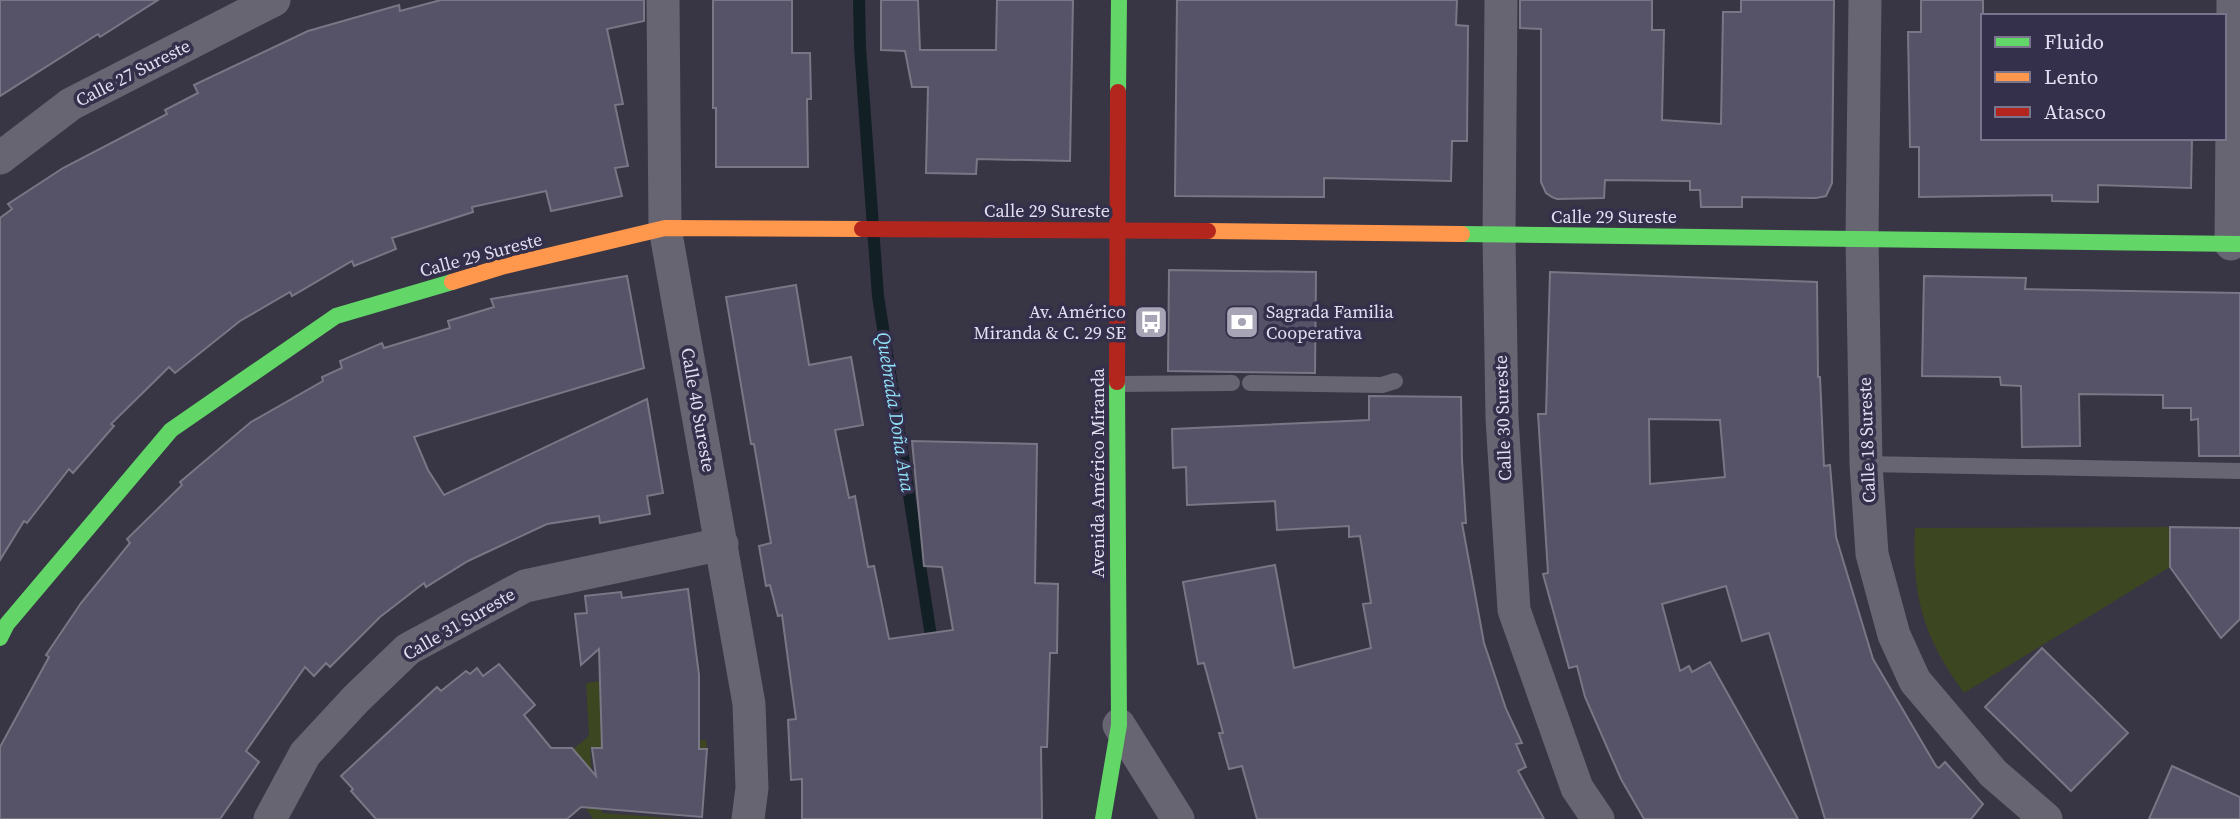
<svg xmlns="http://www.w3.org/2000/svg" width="2240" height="819" font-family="'Source Serif 4',serif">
  <rect width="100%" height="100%" fill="#383545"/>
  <!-- green -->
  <g fill="#3c4621">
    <path d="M 2170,527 L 2170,567 L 1964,693 C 1924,639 1911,595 1915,528 Z"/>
    <path d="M 646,675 L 605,741 L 706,740 L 707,749 L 590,748 L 593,789 L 604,791 L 602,813 L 682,819 L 593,819 L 587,810 L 593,800 L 561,759 L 589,736 L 586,683 Z"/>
  </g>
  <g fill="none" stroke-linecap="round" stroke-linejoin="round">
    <!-- stream -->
    <path stroke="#122025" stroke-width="12" d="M 859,0 L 860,47 L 878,296 L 933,649"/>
  </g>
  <!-- building -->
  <g fill="#565267" stroke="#797785" stroke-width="2" fill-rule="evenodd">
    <path d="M 0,0 L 158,0 L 100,37 L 98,34 L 0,96 Z"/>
    <path d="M 441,0 L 644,0 L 644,21 L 607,29 L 623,104 L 615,105 L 628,166 L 615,168 L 622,196 L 551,211 L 546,191 L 472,207 L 473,212 L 392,238 L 396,249 L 354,266 L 352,261 L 292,296 L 290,292 L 240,321 L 175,373 L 169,367 L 111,424 L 114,426 L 73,473 L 69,469 L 27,523 L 24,521 L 0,560 L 0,218 L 12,209 L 8,204 L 63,168 L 167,114 L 165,110 L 198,93 L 194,85 L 308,31 L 399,5 L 400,11 Z"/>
    <path d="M 713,0 L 792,0 L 792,53 L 810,53 L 811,99 L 807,99 L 808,167 L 716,167 L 716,108 L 713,108 Z"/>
    <path d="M 881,0 L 918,0 L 920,50 L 996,50 L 997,0 L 1073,0 L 1070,161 L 977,159 L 976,174 L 926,173 L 928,87 L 912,87 L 905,51 L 881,50 Z"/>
    <path d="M 1177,0 L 1457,0 L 1456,25 L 1468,26 L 1467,141 L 1452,141 L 1451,181 L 1324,178 L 1324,197 L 1175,196 Z"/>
    <path d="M 1520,0 L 1652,0 L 1652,30 L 1664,30 L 1662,120 L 1721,124 L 1723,12 L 1741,12 L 1741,0 L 1834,0 L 1832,183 L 1826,196 L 1816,198 L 1742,197 L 1742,207 L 1701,207 L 1700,190 L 1690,190 L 1690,181 L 1605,180 L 1604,198 L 1557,199 L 1552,197 L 1546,193 L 1541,182 L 1541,29 L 1520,28 Z"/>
    <path d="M 1921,0 L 1983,0 L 1983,138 L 2192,138 L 2191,188 L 2098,185 L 2098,202 L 2052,201 L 2052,195 L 1919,197 L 1919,147 L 1910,147 L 1908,32 L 1921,32 Z"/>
    <path d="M 1169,270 L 1316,272 L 1315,373 L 1168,371 Z"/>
    <path d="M 1550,272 L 1817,282 L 1818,377 L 1820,377 L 1824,466 L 1830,465 L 1836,537 L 1873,659 L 1936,766 L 1939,768 L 1945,762 L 1983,804 L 1971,819 L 1825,819 L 1769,633 L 1742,641 L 1726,586 L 1662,604 L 1680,671 L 1689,666 L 1692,672 L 1710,662 L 1798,819 L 1644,819 L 1621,779 L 1585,697 L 1577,666 L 1569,668 L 1543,574 L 1548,573 L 1538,414 L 1546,414 ZM 1649,419 L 1720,420 L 1725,477 L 1650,484 Z"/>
    <path d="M 627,276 L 644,368 L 414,437 L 428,470 L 444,495 L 647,399 L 663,493 L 647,496 L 650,514 L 600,523 L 599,516 L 547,524 L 468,561 L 426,587 L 424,583 L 380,617 L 330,667 L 326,663 L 314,676 L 305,667 L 246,751 L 259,762 L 220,819 L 0,819 L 0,747 L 49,657 L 46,655 L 81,603 L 130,543 L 127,539 L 182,485 L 180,482 L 251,422 L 323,381 L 322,377 L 342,368 L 340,361 L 382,343 L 384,348 L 450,328 L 448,321 L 494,307 L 491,299 Z"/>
    <path d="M 1924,276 L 2026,278 L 2025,289 L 2240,293 L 2240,456 L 2199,456 L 2198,419 L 2191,420 L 2191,408 L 2163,408 L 2163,395 L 2079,394 L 2080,446 L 2022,447 L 2021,386 L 2001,385 L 2000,377 L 1922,376 Z"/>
    <path d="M 796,285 L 809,365 L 851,357 L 863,425 L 835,430 L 849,498 L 855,496 L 868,567 L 874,566 L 889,639 L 953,630 L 942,567 L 924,566 L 912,441 L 1037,444 L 1035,583 L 1058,584 L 1057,653 L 1050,653 L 1047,747 L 1041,747 L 1042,819 L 802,819 L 802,779 L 791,780 L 788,720 L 796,719 L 782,615 L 778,616 L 770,585 L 766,586 L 759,546 L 771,543 L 754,444 L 751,444 L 726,297 Z"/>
    <path d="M 1369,396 L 1461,397 L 1462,460 L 1466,523 L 1462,523 L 1484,643 L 1506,709 L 1522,743 L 1516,744 L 1526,767 L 1518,771 L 1544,819 L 1257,819 L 1242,766 L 1229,769 L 1219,733 L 1223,733 L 1204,663 L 1198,664 L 1183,582 L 1275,565 L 1294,668 L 1371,648 L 1363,604 L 1371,603 L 1360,536 L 1349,537 L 1349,526 L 1277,530 L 1275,501 L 1187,505 L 1186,467 L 1173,468 L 1172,429 L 1369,420 Z"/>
    <path d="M 2170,527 L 2240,528 L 2240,619 L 2221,638 L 2170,567 Z"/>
    <path d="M 688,589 L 699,675 L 699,749 L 707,749 L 702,817 L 581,807 L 567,819 L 376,819 L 351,791 L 353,789 L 341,776 L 437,687 L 441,691 L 466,671 L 470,674 L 477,668 L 483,676 L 499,664 L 535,705 L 524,715 L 551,748 L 572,748 L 596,776 L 592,748 L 602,748 L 599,649 L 581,665 L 575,614 L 587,613 L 585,596 L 621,592 L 622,598 Z"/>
    <path d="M 2042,648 L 2128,733 L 2071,791 L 1985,707 Z"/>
    <path d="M 2172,766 L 2240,797 L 2240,819 L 2149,819 Z"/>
  </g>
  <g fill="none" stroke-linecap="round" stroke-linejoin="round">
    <!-- lane -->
    <g stroke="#676571" stroke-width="16">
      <path d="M 1250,383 L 1382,385 L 1395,381"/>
      <path d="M 1117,384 L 1232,383"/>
      <path d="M 1866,464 L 2240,471"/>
    </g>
    <!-- street -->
    <g stroke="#676571" stroke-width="33">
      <path d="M 663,0 L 665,228 L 749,704 L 752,788 L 748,819"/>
      <path d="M 1501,0 L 1499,236 L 1502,418 L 1514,610 L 1577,788 L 1598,819"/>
      <path d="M 1865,0 L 1862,238 L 1866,464 L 1872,554 L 1894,635 L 1915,681 L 1993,773 L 2046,819"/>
      <path d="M 0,158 L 71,104 L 274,0"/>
      <path d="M 2231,244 L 2233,0"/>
      <path d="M 1119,725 L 1178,819"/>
      <path d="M 270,819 L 305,754 L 356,699 L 408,649 L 525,586 L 722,544"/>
    </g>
    <!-- fast -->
    <g stroke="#63d668" stroke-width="16">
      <path d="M 1118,92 L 1119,0"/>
      <path d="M 1462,234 L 2240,244"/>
      <path d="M 0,638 L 7,624 L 171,430 L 336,316 L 452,282"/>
      <path d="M 1103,819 L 1119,725 L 1117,382"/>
    </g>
    <!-- slow -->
    <g stroke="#ff974d" stroke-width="16">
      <path d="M 1208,231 L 1462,234"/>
      <path d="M 452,282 L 501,267 L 665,228 L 862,229"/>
    </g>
    <!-- jam -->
    <g stroke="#b3261e" stroke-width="16">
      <path d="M 862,229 L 1208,231"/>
      <path d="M 1117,382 L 1118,92"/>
    </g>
  </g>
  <!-- icons -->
  <defs>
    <g id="bus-square" transform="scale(1.75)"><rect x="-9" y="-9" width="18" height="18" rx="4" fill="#a6a4b5" stroke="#342f4b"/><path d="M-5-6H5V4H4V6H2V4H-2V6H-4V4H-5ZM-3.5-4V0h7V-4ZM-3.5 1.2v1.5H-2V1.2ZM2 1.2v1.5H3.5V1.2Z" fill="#fff"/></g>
    <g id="bank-square" transform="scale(1.75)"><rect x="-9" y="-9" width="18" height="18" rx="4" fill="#a6a4b5" stroke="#342f4b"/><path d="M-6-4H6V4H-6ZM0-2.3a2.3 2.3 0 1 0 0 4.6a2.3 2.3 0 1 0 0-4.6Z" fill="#fff"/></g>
  </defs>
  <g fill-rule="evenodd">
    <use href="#bus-square" x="1151" y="322"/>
    <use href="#bank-square" x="1242" y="322"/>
  </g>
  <g text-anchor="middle" stroke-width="7" stroke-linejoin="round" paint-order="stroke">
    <!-- street labels -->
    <g font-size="18" fill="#e1dff1" stroke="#342f4b">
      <text transform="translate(133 73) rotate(-27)" y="6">Calle 27 Sureste</text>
      <text x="1047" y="217">Calle 29 Sureste</text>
      <text x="1614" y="223">Calle 29 Sureste</text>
      <text transform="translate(481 255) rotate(-15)" y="6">Calle 29 Sureste</text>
      <text transform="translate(698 410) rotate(80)" y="6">Calle 40 Sureste</text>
      <text transform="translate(1503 418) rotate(-92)" y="6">Calle 30 Sureste</text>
      <text transform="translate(1867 440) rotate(-92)" y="6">Calle 18 Sureste</text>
      <text transform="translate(1098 473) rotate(-90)" y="6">Avenida Américo Miranda</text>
      <text transform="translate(459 624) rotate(-30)" y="6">Calle 31 Sureste</text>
    </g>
    <!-- poi labels -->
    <g font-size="18" fill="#e1dff1" stroke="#342f4b" text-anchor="end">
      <text x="1126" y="318">Av. Américo<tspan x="1126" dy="21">Miranda &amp; C. 29 SE</tspan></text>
      <text x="1266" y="318" text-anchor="start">Sagrada Familia<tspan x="1266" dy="21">Cooperativa</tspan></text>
    </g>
    <!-- water labels -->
    <g font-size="19" font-style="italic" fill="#90e1f7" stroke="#342f4b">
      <text transform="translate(896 412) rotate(81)" y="7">Quebrada Doña Ana</text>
    </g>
  </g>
  <!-- legend -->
  <rect x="1981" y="14" width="245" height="126" fill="#342f4b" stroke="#79758d" stroke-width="2"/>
  <rect x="1995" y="37" width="35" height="10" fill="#63d668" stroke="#79758d" stroke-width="2"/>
  <text x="2044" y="49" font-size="21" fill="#e1dff1">Fluido</text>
  <rect x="1995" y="72" width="35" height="10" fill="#ff974d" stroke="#79758d" stroke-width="2"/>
  <text x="2044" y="84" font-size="21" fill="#e1dff1">Lento</text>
  <rect x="1995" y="107" width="35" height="10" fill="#b3261e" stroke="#79758d" stroke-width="2"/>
  <text x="2044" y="119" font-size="21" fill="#e1dff1">Atasco</text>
</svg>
